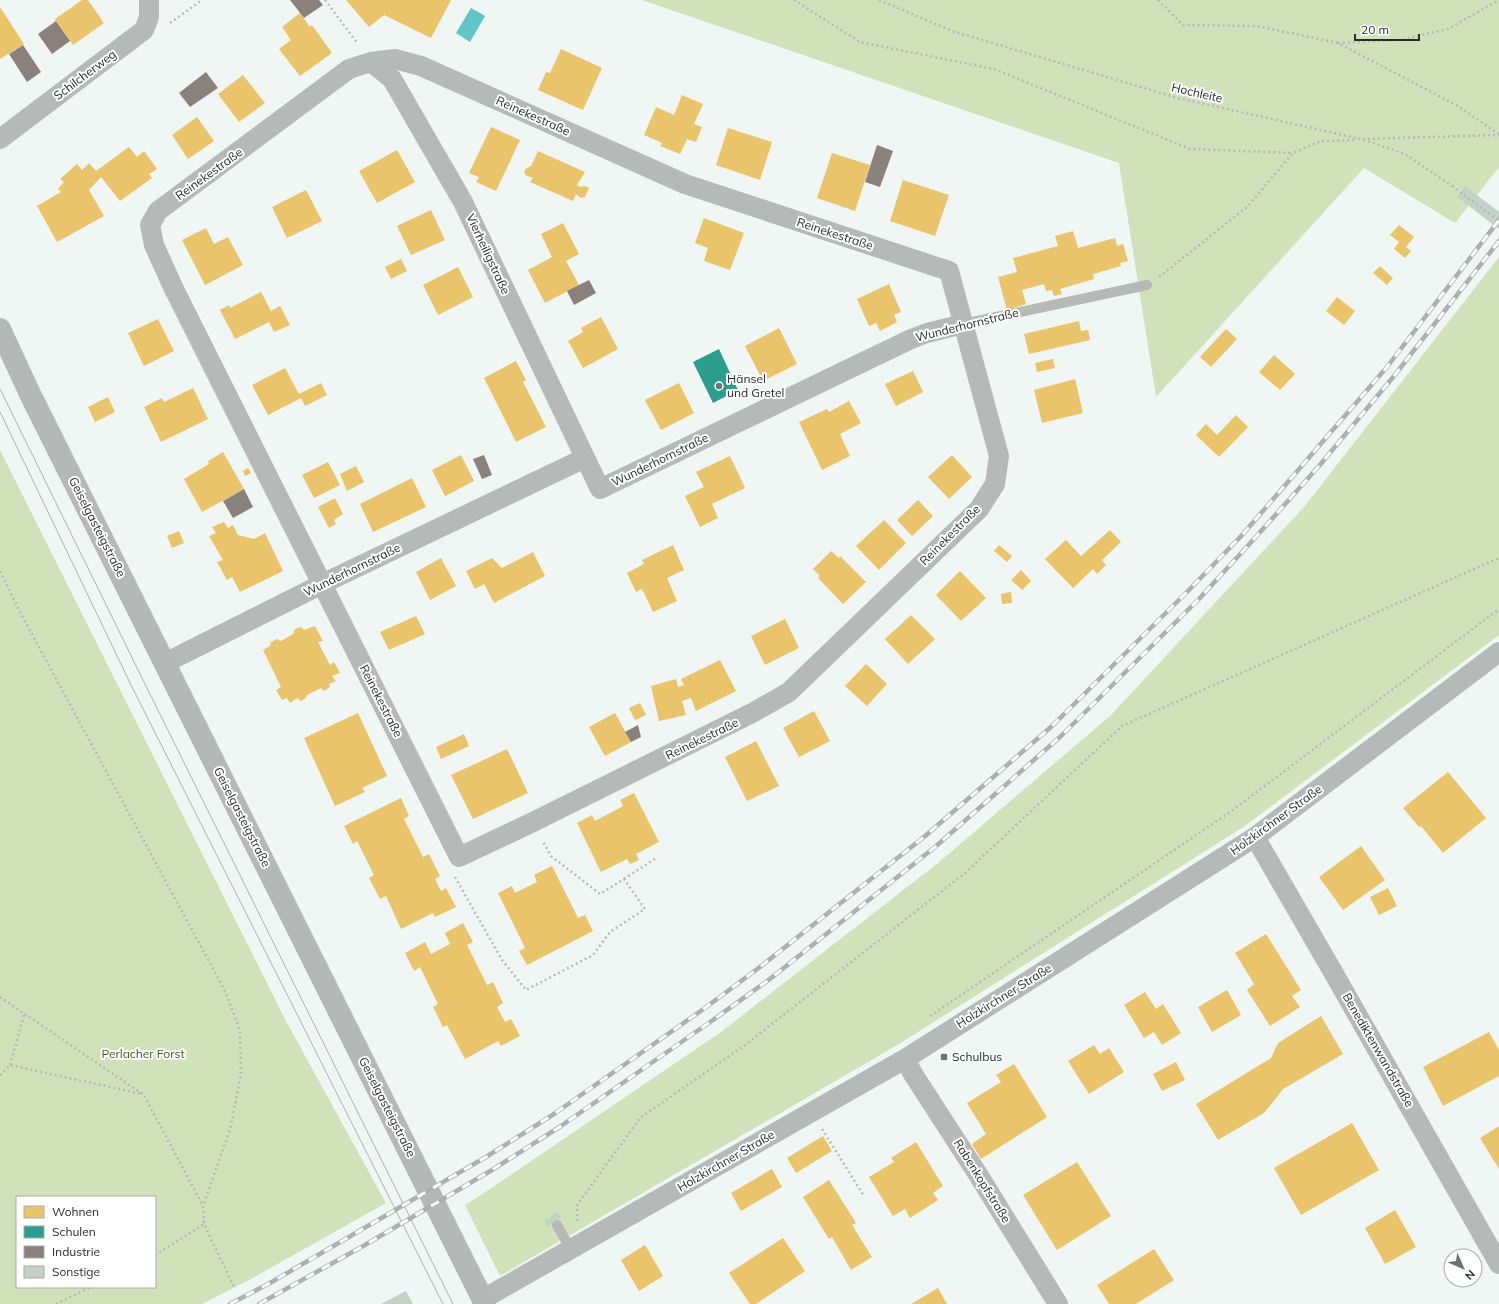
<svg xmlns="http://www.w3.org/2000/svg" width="1499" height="1304" font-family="Mulish,sans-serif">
  <rect width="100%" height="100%" fill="#f0f6f3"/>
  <!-- green -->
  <g fill="#d1e2bb" fill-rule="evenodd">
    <path d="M 642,0 L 1499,0 L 1499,167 L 1455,223 L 1364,168 L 1156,397 L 1119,163 Z"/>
    <path d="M 1499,257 L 1499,635 L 1245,826 L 899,1044 L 500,1276 L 465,1205 L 484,1193 L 721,1032 L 938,863 L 1111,715 L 1304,507 Z"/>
    <path d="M 0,450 L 287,1023 L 386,1203 L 251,1279 L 202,1304 L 0,1304 ZM 17,1197 L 155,1197 L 155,1287 L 17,1287 Z"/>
  </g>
  <!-- water -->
  <path fill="#60c4c9" d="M 471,8 L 485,16 L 470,42 L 456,33 Z"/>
  <!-- homes -->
  <g fill="#e9c46a">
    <path d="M 82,0 L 88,0 L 104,23 L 73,45 L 55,19 Z"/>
    <path d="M 346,0 L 451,0 L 431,38 L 384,15 L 369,27 Z"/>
    <path d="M 0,7 L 24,44 L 0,59 Z"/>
    <path d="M 300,13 L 310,27 L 312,25 L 332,53 L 300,76 L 279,49 L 291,40 L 282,27 Z"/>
    <path d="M 561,49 L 602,68 L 583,110 L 538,90 L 546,72 L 550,73 Z"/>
    <path d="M 243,75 L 265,103 L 239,122 L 218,94 Z"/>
    <path d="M 682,95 L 703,104 L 694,124 L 702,127 L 696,142 L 687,139 L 680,154 L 660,146 L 662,143 L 644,135 L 656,107 L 674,115 Z"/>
    <path d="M 197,117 L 214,141 L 188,159 L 172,135 Z"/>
    <path d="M 491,127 L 520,140 L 496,191 L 476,182 L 479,177 L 469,173 Z"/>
    <path d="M 728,128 L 772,142 L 760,180 L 716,165 Z"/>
    <path d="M 129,147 L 137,157 L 144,151 L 157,169 L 149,174 L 152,178 L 120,201 L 101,177 L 89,190 L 104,216 L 57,242 L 37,206 L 61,192 L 58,189 L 64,182 L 60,179 L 77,164 L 82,170 L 89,163 L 96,171 Z"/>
    <path d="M 397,150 L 415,182 L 377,203 L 359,171 Z"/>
    <path d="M 538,151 L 585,172 L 577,185 L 580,187 L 585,186 L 589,188 L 585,197 L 581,198 L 576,194 L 573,201 L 530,182 L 533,178 L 527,176 L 524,173 L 525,169 L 531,166 Z"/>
    <path d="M 832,153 L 870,165 L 855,211 L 817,198 Z"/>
    <path d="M 903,180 L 949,195 L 935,236 L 890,221 Z"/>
    <path d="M 306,190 L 322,221 L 287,238 L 272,207 Z"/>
    <path d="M 431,210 L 445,240 L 411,255 L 397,226 Z"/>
    <path d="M 704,218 L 744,233 L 730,270 L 704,261 L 708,248 L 695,243 Z"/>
    <path d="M 563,223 L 579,254 L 566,261 L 579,285 L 545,303 L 528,270 L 552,257 L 541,234 Z"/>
    <path d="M 1399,225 L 1414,237 L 1406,247 L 1411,251 L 1405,258 L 1394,249 L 1399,242 L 1390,235 Z"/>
    <path d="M 206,228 L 214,244 L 228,237 L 243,265 L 205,285 L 182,240 Z"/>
    <path d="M 1073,231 L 1078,248 L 1115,238 L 1117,246 L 1123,244 L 1128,261 L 1120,263 L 1121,266 L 1093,274 L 1094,279 L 1060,289 L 1062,294 L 1054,296 L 1052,290 L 1046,291 L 1044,284 L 1022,290 L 1026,304 L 1007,310 L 998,277 L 1017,272 L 1013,258 L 1058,246 L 1055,236 Z"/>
    <path d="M 401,259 L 407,271 L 391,279 L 385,267 Z"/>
    <path d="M 1380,266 L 1393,278 L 1387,285 L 1373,273 Z"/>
    <path d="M 458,267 L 473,297 L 438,315 L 423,285 Z"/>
    <path d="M 889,284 L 901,312 L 894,315 L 897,322 L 880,331 L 876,323 L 869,326 L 857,299 Z"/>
    <path d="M 261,292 L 271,311 L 280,306 L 290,325 L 274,332 L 269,322 L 235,339 L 220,310 L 229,305 L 230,308 Z"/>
    <path d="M 1337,297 L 1355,311 L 1344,325 L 1326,311 Z"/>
    <path d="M 601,317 L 618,349 L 583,368 L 568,341 L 583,332 L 581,328 Z"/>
    <path d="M 158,319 L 174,351 L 144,366 L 128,333 Z"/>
    <path d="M 1079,321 L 1081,331 L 1088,330 L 1090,340 L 1029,354 L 1024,334 Z"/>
    <path d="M 779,328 L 797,364 L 763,381 L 745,346 Z"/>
    <path d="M 1226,329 L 1237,339 L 1211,367 L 1200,357 Z"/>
    <path d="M 1274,355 L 1295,374 L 1280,390 L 1259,372 Z"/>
    <path d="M 1053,359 L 1055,368 L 1037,372 L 1035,363 Z"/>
    <path d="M 516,361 L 526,380 L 523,382 L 546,427 L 516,442 L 484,378 Z"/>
    <path d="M 285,368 L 299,394 L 321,383 L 327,395 L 305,406 L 301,398 L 268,415 L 252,385 Z"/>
    <path d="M 913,371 L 923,392 L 896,406 L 885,384 Z"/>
    <path d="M 1075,379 L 1083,413 L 1042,423 L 1034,390 Z"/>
    <path d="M 679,383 L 694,413 L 661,430 L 645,400 Z"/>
    <path d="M 193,388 L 208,419 L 161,442 L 144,407 L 162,398 L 164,402 Z"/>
    <path d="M 108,397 L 115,412 L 95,422 L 88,407 Z"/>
    <path d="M 849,401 L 861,423 L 840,434 L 850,456 L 822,470 L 799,422 L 827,409 L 829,412 Z"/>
    <path d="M 1236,415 L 1248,427 L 1219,457 L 1196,435 L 1206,424 L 1217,435 Z"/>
    <path d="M 223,452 L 244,489 L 202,512 L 184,479 L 209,464 L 208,461 Z"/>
    <path d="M 461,455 L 474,481 L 445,496 L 432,470 Z"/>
    <path d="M 952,455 L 972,477 L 949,499 L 928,477 Z"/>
    <path d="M 730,456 L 745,488 L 712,504 L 718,518 L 700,527 L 685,496 L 704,487 L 696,472 Z"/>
    <path d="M 328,462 L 340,485 L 314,498 L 302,475 Z"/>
    <path d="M 356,466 L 364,482 L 347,491 L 340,474 Z"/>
    <path d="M 248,468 L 251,473 L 245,476 L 243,471 Z"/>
    <path d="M 412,478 L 426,507 L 373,532 L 360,504 Z"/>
    <path d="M 335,498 L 343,514 L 334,520 L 336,524 L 329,528 L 318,507 Z"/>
    <path d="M 918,500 L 933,516 L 912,536 L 897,520 Z"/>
    <path d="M 884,520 L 906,543 L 879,570 L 856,546 Z"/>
    <path d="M 224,522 L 228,528 L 233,525 L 238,535 L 254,539 L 265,533 L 283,571 L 240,592 L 232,577 L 227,580 L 217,562 L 223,560 L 209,536 L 216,533 L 212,527 Z"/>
    <path d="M 1110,530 L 1121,542 L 1102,560 L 1106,565 L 1097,574 L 1093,569 L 1073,588 L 1045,559 L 1066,540 L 1081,556 Z"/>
    <path d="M 179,531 L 184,543 L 172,548 L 167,536 Z"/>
    <path d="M 673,545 L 684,570 L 667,578 L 677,601 L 653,612 L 642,589 L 636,592 L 627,573 L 644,564 L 642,560 Z"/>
    <path d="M 999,545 L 1012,556 L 1007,562 L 994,551 Z"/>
    <path d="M 831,551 L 839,558 L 840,556 L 866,582 L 843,604 L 818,578 L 820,576 L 813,569 Z"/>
    <path d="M 533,552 L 545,576 L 494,603 L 484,584 L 475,589 L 466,571 L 492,558 L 502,568 Z"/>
    <path d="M 441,558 L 456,586 L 430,600 L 416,572 Z"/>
    <path d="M 1021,570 L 1031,581 L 1022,590 L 1011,580 Z"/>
    <path d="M 960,571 L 986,598 L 961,621 L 936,595 Z"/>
    <path d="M 1011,592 L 1012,603 L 1002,604 L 1001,594 Z"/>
    <path d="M 911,615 L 935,639 L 908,664 L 885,639 Z"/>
    <path d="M 416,616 L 425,634 L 389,650 L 380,632 Z"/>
    <path d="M 785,619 L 799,648 L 765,665 L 751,636 Z"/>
    <path d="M 315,626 L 323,641 L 318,642 L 330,665 L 334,662 L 340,673 L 332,676 L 336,681 L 329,684 L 330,687 L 324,691 L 321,688 L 307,695 L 306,698 L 301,701 L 297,698 L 290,703 L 287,698 L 282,700 L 276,690 L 281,687 L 263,650 L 270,646 L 271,642 L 277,639 L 281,641 L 293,634 L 295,629 L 301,627 L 304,630 Z"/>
    <path d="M 720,660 L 736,691 L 696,711 L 691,698 L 682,701 L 686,715 L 659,721 L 651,686 L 676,679 L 678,687 L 684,685 L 681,679 Z"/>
    <path d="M 866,664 L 887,684 L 867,706 L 845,686 Z"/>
    <path d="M 640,703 L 646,715 L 635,720 L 629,708 Z"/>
    <path d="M 814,711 L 830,741 L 799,757 L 783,728 Z"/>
    <path d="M 358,713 L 387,776 L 362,788 L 365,792 L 335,806 L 304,738 Z"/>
    <path d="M 615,713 L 631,742 L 605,756 L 589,727 Z"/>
    <path d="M 464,734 L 469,746 L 441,759 L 436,747 Z"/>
    <path d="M 756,741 L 779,786 L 747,801 L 725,757 Z"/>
    <path d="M 507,749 L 528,793 L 473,819 L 451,775 Z"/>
    <path d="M 1448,772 L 1486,818 L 1443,853 L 1421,826 L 1419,827 L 1403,808 Z"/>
    <path d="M 634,793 L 659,842 L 636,854 L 639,860 L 630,864 L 627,859 L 601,872 L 577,823 L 592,815 L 595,821 L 623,806 L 620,800 Z"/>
    <path d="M 401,798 L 409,816 L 404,819 L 423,857 L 429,854 L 440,876 L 435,879 L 441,891 L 446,888 L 456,907 L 435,917 L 433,913 L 401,929 L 386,896 L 380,899 L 369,878 L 374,875 L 357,841 L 353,844 L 344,826 Z"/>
    <path d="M 1361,846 L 1385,880 L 1343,910 L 1319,877 Z"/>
    <path d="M 552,866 L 578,918 L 585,915 L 593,931 L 527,965 L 519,951 L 525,948 L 498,893 L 512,886 L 515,893 L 537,882 L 534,875 Z"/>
    <path d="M 1388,888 L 1397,906 L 1379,915 L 1370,897 Z"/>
    <path d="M 463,923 L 473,942 L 467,945 L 487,985 L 493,982 L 503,1003 L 497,1007 L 505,1022 L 511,1019 L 520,1036 L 501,1046 L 498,1041 L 465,1059 L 447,1025 L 443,1027 L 433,1007 L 438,1004 L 420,967 L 414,971 L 405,953 L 425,942 L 431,954 L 450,944 L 445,933 Z"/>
    <path d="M 1266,934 L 1301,990 L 1292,996 L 1300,1007 L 1270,1026 L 1247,990 L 1254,984 L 1235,953 Z"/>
    <path d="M 1227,990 L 1241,1015 L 1212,1032 L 1198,1007 Z"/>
    <path d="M 1145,992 L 1156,1009 L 1163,1004 L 1181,1033 L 1162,1045 L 1154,1032 L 1144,1038 L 1124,1005 Z"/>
    <path d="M 1321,1016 L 1343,1054 L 1283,1089 L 1264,1113 L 1218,1140 L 1196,1104 L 1271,1058 L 1278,1043 Z"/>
    <path d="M 1489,1032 L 1499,1050 L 1499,1076 L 1443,1106 L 1423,1067 Z"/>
    <path d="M 1094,1045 L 1100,1054 L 1109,1048 L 1124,1072 L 1089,1094 L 1068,1061 Z"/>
    <path d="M 1176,1062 L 1185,1080 L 1162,1091 L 1153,1074 Z"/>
    <path d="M 1014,1064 L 1047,1117 L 981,1159 L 972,1144 L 986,1134 L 967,1103 L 1001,1082 L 996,1075 Z"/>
    <path d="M 1352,1123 L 1379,1170 L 1301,1215 L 1274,1168 Z"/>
    <path d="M 1499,1126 L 1499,1169 L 1480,1138 Z"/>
    <path d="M 823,1136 L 832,1151 L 796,1173 L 787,1158 Z"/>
    <path d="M 916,1142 L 943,1186 L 933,1193 L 938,1200 L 910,1218 L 905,1209 L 893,1216 L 869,1177 L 894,1162 L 891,1158 Z"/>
    <path d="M 1077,1162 L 1111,1216 L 1057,1250 L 1023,1195 Z"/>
    <path d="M 772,1169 L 782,1187 L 741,1211 L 731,1193 Z"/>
    <path d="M 829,1180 L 856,1223 L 852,1225 L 872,1257 L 851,1270 L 832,1237 L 829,1239 L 803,1197 Z"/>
    <path d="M 1395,1210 L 1416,1247 L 1385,1264 L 1365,1228 Z"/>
    <path d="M 783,1238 L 805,1271 L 756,1304 L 750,1304 L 729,1273 Z"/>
    <path d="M 645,1245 L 663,1276 L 639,1291 L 621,1260 Z"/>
    <path d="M 1154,1249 L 1174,1280 L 1136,1304 L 1109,1304 L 1097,1285 Z"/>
    <path d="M 938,1288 L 947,1304 L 911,1304 Z"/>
  </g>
  <!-- schools -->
  <path fill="#2a9d8f" d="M 719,349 L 738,390 L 713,403 L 693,362 Z"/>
  <!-- industry -->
  <g fill="#8a817c">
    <path d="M 290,0 L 319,0 L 323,5 L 304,18 Z"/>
    <path d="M 56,21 L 70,41 L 52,54 L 38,34 Z"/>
    <path d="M 23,45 L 41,72 L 27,82 L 9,54 Z"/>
    <path d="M 206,72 L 218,88 L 190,107 L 179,93 Z"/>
    <path d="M 877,145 L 893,151 L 880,187 L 865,182 Z"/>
    <path d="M 589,280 L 596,293 L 574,305 L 567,291 Z"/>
    <path d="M 484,455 L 492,475 L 482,479 L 473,459 Z"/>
    <path d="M 244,489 L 253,507 L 233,518 L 223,501 Z"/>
    <path d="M 638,725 L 641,737 L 631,742 L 625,732 Z"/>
  </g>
  <!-- building -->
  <g fill="#c3d2c4">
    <path d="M 1465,186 L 1499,212 L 1499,229 L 1457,197 Z"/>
    <path d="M 558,1212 L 561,1218 L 547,1227 L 544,1221 Z"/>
    <path d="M 406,1291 L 413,1304 L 381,1304 Z"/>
  </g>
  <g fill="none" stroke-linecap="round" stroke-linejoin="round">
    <!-- path -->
    <g stroke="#b6bab8" stroke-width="2.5" stroke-dasharray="2 3" stroke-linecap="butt">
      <path d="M 325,0 L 358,44"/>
      <path d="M 794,0 L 860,42 L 994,69 L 1190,149 L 1293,153"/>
      <path d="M 879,0 L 952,31 L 1178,98 L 1361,139 L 1405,154 L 1452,186"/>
      <path d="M 1158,0 L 1183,25 L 1257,26 L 1338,43"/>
      <path d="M 170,23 L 202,0"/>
      <path d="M 1499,134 L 1456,105 L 1338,43 L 1399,40 L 1448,29 L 1499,0"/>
      <path d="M 1363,139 L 1499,135"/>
      <path d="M 1159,277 L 1247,207 L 1293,153 L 1321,141 L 1356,140"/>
      <path d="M 0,571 L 21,614 L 224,989 L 240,1030 L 241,1074 L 230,1130 L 203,1206"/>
      <path d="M 455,877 L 502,960 L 526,990 L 593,955 L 610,932 L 645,909 L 624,879 L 600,894 L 551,856 L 542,840"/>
      <path d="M 624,879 L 656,858"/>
      <path d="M 0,997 L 144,1095 L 203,1206 L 204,1224 L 234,1287"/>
      <path d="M 930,1016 L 1233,810 L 1499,609"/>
      <path d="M 10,1065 L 24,1015"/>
      <path d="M 0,1075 L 10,1065 L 142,1094"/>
      <path d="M 822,1129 L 864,1196"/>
      <path d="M 577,1221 L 577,1205 L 640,1118 L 745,1045 L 965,873 L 1122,726 L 1499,558"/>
      <path d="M 155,1255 L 204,1224"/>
      <path d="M 56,1304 L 91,1287"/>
    </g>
    <!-- lane -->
    <g stroke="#b6b9b8" stroke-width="10">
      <path d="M 963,324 L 1147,285"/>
      <path d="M 557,1225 L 571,1250"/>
    </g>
    <!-- street -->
    <g stroke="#b6b9b8" stroke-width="20">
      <path d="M 395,59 L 421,66 L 685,184 L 949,271 L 999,456 L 995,484 L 979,509 L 789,692 L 754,712 L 533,822 L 459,857 L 174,289 L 154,245 L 150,225 L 158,211 L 349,69 L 371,62 Z"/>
      <path d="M 371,62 L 392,79 L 463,202 L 600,489 L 911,339 L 927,333 L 963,324"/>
      <path d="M 0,139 L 144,30 L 149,17 L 149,0"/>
      <path d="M 165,663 L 322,584 L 585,458"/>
      <path d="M 1255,837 L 1333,972 L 1499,1264"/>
      <path d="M 905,1059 L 913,1074 L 979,1176 L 1058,1304"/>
      <path d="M 483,1299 L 905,1059 L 1255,837 L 1499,652"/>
    </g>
    <!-- secondary -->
    <path stroke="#b4b9b7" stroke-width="22" d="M 0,329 L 31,396 L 485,1304"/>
    <!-- tram -->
    <g stroke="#aeb0af" stroke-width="1">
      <path d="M 0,389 L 144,682 L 453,1304"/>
      <path d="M 0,412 L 131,685 L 443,1304"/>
    </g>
    <!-- rail casing -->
    <g stroke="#aeb0af" stroke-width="4.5">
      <g id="rail">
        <path d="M 230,1304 L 270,1283 L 486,1157 L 554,1114 L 705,1008 L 760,967 L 924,837 L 1051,727 L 1190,589 L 1243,534 L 1387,367 L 1499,220"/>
        <path d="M 259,1304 L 365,1245 L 492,1170 L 561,1126 L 713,1020 L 770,979 L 935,847 L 1060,737 L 1199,599 L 1254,539 L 1319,466 L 1394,376 L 1499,241"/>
      </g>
    </g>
    <!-- rail -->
    <use href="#rail" stroke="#fff" stroke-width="3" stroke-dasharray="9" stroke-linecap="butt"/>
    <!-- path-bridge -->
    <path stroke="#b6bab8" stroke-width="2.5" stroke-dasharray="2 3" stroke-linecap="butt" d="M 1452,186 L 1499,221"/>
  </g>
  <!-- markers -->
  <g fill="#6e7370" stroke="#fff" stroke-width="1.5">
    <circle cx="719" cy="386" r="4"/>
    <rect x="940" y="1053" width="8" height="8" rx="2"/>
  </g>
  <g text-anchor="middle" stroke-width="4" stroke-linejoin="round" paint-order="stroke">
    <!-- street labels -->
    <g font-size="12" fill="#282d2a" stroke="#fff">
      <text transform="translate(85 75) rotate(-37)" y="4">Schilcherweg</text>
      <text transform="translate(1197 93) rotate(13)" y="4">Hochleite</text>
      <text transform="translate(533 116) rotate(24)" y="4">Reinekestraße</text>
      <text transform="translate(209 174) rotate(-36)" y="4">Reinekestraße</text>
      <text transform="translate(835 234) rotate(18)" y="4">Reinekestraße</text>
      <text transform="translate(488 254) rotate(65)" y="4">Vierheiligstraße</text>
      <text transform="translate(967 325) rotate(-14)" y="4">Wunderhornstraße</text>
      <text transform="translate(660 460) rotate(-26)" y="4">Wunderhornstraße</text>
      <text transform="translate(97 527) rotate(63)" y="4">Geiselgasteigstraße</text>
      <text transform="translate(950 535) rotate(-45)" y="4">Reinekestraße</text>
      <text transform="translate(352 570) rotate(-26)" y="4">Wunderhornstraße</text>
      <text transform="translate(381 701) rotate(63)" y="4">Reinekestraße</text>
      <text transform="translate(702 739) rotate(-26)" y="4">Reinekestraße</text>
      <text transform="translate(242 817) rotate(63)" y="4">Geiselgasteigstraße</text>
      <text transform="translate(1276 820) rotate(-36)" y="4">Holzkirchner Straße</text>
      <text transform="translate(1004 996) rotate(-32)" y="4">Holzkirchner Straße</text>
      <text transform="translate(1378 1050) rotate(60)" y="4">Benediktenwandstraße</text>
      <text transform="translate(387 1107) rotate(63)" y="4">Geiselgasteigstraße</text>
      <text transform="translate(726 1161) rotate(-30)" y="4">Holzkirchner Straße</text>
      <text transform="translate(982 1181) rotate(58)" y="4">Rabenkopfstraße</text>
    </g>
    <!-- poi labels -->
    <g font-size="12" fill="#282d2a" stroke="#fff" text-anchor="start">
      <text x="727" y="383">Hänsel<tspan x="727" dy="14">und Gretel</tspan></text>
      <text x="952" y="1061">Schulbus</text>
    </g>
    <!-- park labels -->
    <g font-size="12" fill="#45571f" stroke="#fff">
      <text x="143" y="1058">Perlacher Forst</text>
    </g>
  </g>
  <!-- legend -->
  <rect x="16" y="1196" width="140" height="92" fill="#ffffff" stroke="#a9abaa"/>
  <rect x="24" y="1206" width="20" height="12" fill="#e9c46a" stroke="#a9abaa"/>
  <text x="52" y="1216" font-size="12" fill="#282d2a">Wohnen</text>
  <rect x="24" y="1226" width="20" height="12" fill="#2a9d8f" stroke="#a9abaa"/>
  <text x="52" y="1236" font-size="12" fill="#282d2a">Schulen</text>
  <rect x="24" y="1246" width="20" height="12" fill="#8a817c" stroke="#a9abaa"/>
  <text x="52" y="1256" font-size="12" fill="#282d2a">Industrie</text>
  <rect x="24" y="1266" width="20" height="12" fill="#c3d2c4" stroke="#a9abaa"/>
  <text x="52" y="1276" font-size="12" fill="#282d2a">Sonstige</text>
  <!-- north arrow -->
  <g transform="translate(1463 1268) rotate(135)"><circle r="19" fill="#ffffff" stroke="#a9abaa"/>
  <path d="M0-3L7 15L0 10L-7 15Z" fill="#6e7370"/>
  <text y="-6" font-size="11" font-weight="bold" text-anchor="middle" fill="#282d2a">N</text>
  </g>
  <!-- scale -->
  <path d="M1355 34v6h64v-6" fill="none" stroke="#282d2a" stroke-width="2"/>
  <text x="1361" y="34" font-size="12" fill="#282d2a" stroke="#ffffff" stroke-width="3" paint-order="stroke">20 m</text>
</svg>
